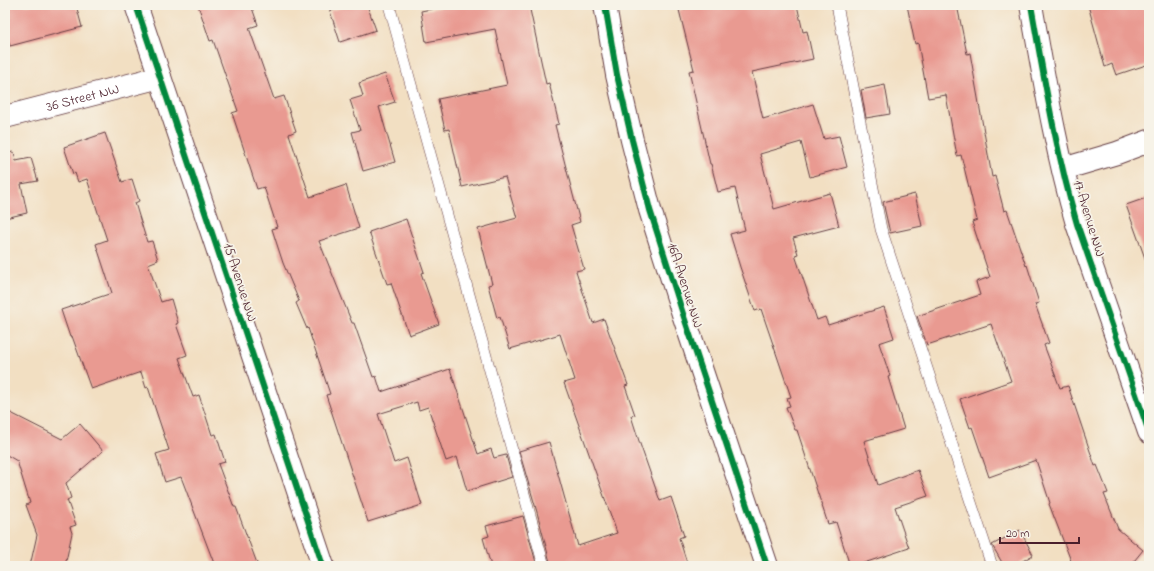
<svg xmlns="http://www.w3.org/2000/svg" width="1154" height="571" font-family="'Indie Flower',sans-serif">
  <rect width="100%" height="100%" fill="#f7f3e8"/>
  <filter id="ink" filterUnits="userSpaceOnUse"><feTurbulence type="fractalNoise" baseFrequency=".025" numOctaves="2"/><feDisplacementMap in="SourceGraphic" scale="8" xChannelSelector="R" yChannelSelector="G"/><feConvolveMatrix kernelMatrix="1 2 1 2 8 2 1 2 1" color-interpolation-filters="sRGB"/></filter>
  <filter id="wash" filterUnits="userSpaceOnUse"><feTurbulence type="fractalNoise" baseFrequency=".012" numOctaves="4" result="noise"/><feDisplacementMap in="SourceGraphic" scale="16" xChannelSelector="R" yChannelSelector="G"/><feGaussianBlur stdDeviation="0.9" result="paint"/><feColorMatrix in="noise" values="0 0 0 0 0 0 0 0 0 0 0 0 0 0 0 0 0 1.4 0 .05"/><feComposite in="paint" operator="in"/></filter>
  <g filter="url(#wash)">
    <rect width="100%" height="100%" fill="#f2dfc2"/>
    <g id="blocks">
      <!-- building -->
      <g fill="#e99a91">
        <path d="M 5,5 L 76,5 L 82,27 L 10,46 L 5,29 Z"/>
        <path d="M 198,5 L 251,5 L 258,25 L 249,28 L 274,99 L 284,96 L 296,131 L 289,134 L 310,197 L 346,185 L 359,228 L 319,241 L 352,323 L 354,323 L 373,377 L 376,376 L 381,392 L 450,369 L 478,454 L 491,449 L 494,458 L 506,455 L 512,477 L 467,491 L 457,457 L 446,461 L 428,407 L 419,410 L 417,402 L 378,414 L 394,463 L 407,458 L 422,505 L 368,522 L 326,395 L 330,394 L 308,328 L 307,329 L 296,303 L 299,301 L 283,263 L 272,229 L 277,227 L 264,187 L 257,189 L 232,113 L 238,111 L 213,40 L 210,41 Z"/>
        <path d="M 349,5 L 367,5 L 376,30 L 340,42 L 330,11 Z"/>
        <path d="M 452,5 L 529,5 L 546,84 L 549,83 L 559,124 L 555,125 L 580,222 L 571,225 L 584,269 L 576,271 L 593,323 L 604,319 L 628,385 L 625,386 L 635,415 L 631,416 L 639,441 L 660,501 L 671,497 L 684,536 L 679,538 L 688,566 L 551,566 L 537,512 L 519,451 L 549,442 L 578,546 L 617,533 L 564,383 L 575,380 L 560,334 L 510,349 L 500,317 L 497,318 L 488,285 L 492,284 L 478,229 L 517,218 L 505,177 L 462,187 L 449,129 L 445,130 L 438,99 L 507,85 L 495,29 L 426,42 L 421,11 Z"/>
        <path d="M 702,5 L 797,5 L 803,32 L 807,31 L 813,59 L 752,72 L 763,119 L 813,104 L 824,139 L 839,136 L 847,167 L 810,177 L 801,142 L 760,154 L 774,209 L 830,193 L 839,226 L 793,238 L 798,254 L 795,255 L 817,320 L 825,317 L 828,325 L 884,307 L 894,338 L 879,343 L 890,376 L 888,377 L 904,429 L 864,441 L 878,485 L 918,470 L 928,496 L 895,507 L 909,548 L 855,566 L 850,566 L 836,522 L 828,524 L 797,430 L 795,430 L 786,407 L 790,406 L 787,398 L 791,397 L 761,309 L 755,311 L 740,267 L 730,234 L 745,230 L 735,188 L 718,192 L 711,164 L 710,164 L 689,71 L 694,70 L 679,10 Z"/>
        <path d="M 907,5 L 957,5 L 967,54 L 970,53 L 992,177 L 995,176 L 1004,211 L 1007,210 L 1026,266 L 1027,265 L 1039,303 L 1035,304 L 1049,343 L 1044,345 L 1060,388 L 1068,386 L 1095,466 L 1097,465 L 1108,493 L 1104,494 L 1118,529 L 1143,550 L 1130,566 L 1073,566 L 1049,504 L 1050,503 L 1036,460 L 989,477 L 972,427 L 970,428 L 960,399 L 1011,381 L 991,324 L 927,345 L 917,316 L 980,295 L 976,282 L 990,277 L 972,222 L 977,220 L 961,155 L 957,156 L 946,95 L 928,98 L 918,43 L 915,44 Z"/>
        <path d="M 1088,5 L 1143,5 L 1149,29 L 1149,64 L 1116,75 L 1112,64 L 1105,67 Z"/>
        <path d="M 385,74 L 395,102 L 379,107 L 395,162 L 363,171 L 352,132 L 360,130 L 350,100 L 363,96 L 359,83 Z"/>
        <path d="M 885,85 L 890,114 L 866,118 L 861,90 Z"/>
        <path d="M 105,133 L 122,182 L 132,179 L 139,201 L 135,203 L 147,242 L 152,241 L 158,260 L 148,264 L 161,302 L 171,299 L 178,323 L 176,324 L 187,355 L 179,358 L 193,397 L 199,395 L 212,435 L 216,434 L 225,462 L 218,464 L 234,507 L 236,507 L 258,566 L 215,566 L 181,477 L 165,482 L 156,454 L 169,450 L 148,387 L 146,388 L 141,372 L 91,389 L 72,336 L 70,337 L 61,310 L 112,293 L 96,244 L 107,240 L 87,179 L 78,182 L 75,173 L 73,174 L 64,147 Z"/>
        <path d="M 14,152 L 16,161 L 31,158 L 38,181 L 21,184 L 27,213 L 5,218 L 5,153 Z"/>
        <path d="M 915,194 L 922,226 L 890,233 L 883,202 Z"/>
        <path d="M 1149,197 L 1149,261 L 1146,261 L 1126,205 Z"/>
        <path d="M 406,219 L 424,272 L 421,273 L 439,324 L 409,335 L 391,283 L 387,284 L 369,232 Z"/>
        <path d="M 5,410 L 62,439 L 80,424 L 103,451 L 66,483 L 71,498 L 67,500 L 76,525 L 70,527 L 72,533 L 65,566 L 30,566 L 37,535 L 26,505 L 30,503 L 17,461 L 5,454 Z"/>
        <path d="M 523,516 L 537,566 L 491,566 L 483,538 L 489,536 L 486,526 Z"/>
        <path d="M 1020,530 L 1033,555 L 1014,566 L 1004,566 L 992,545 Z"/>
      </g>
    </g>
  </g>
  <g filter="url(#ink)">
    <use href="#blocks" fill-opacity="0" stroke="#633c42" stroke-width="1"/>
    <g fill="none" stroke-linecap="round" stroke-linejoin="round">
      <!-- service casing -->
      <g stroke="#633c42" stroke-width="12">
        <g id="service">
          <path d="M 389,5 L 544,566"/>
          <path d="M 837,5 L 881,229 L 992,566"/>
        </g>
      </g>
      <!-- minor casing -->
      <g stroke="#633c42" stroke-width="24">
        <g id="minor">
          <path d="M 136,5 L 323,566"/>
          <path d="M 1031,5 C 1044,78 1056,152 1077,224 L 1149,432"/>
          <path id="s1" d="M 5,117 L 160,77"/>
          <path d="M 1063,169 L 1117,153 L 1149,141"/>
        </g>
      </g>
      <!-- tertiary casing -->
      <g stroke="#633c42" stroke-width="24">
        <path id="tertiary" d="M 605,5 L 617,75 L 632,140 L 650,210 L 684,317 L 767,566"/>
      </g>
      <!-- service -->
      <use href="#service" stroke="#fff" stroke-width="11"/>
      <!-- minor -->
      <use href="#minor" stroke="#fff" stroke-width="22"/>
      <!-- tertiary -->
      <use href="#tertiary" stroke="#fff" stroke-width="22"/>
      <!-- cycleway casing -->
      <g stroke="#f7f3e8" stroke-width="8">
        <g id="cycleway">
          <path d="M 136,5 L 323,566"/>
          <path d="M 605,5 L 617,75 L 632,140 L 650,210 L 684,317 L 767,566"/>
          <path d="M 1031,5 C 1044,78 1056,152 1077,224 L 1149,432"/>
        </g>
      </g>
      <!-- cycleway -->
      <use href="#cycleway" stroke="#00873e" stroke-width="6"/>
    </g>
  </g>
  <g text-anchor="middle" stroke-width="3.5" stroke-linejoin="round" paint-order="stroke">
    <!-- street labels -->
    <g font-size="14" fill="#4a1f2b" stroke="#f7f3e8">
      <text dy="5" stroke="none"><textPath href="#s1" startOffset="80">36 Street NW</textPath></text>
      <text transform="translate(1090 218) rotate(73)" y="5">17 Avenue NW</text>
      <text transform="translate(241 282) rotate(72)" y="5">15 Avenue NW</text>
      <text transform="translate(686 285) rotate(72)" y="5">16A Avenue NW</text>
    </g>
  </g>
  <!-- margin -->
  <rect width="1154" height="571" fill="none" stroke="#f7f3e8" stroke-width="20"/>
  <!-- scale -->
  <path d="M1000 537v6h79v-6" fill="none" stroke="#4a1f2b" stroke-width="2"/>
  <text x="1006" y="537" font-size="12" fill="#4a1f2b" stroke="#f7f3e8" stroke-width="3" paint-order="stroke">20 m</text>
</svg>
